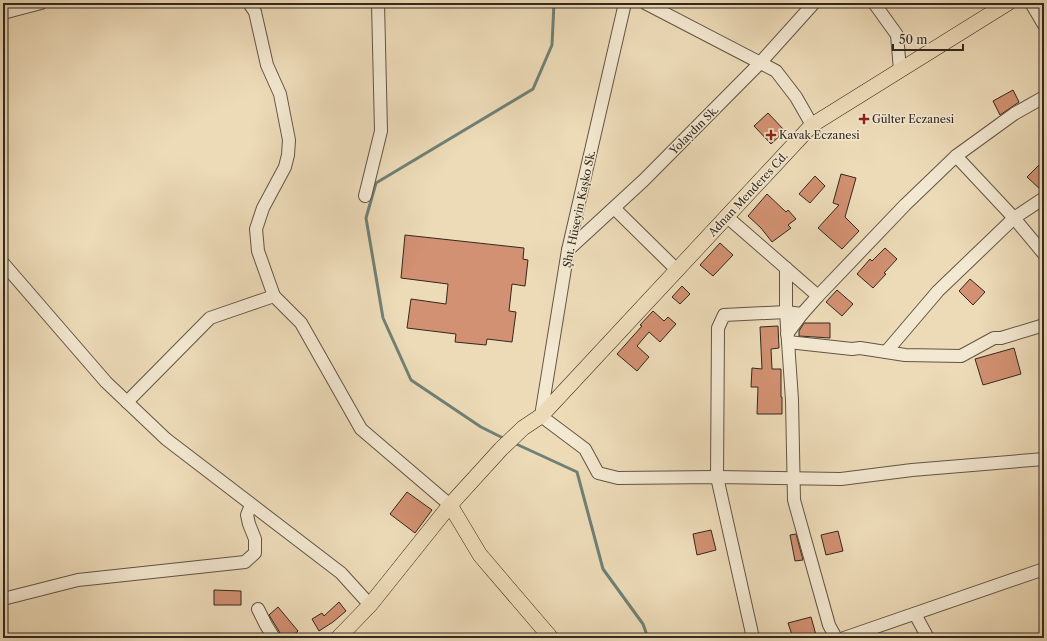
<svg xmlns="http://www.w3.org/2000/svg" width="1047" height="641" font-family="'Libre Caslon Text',serif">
  <rect width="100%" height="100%" fill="#eddbb8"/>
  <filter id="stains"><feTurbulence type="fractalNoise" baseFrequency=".005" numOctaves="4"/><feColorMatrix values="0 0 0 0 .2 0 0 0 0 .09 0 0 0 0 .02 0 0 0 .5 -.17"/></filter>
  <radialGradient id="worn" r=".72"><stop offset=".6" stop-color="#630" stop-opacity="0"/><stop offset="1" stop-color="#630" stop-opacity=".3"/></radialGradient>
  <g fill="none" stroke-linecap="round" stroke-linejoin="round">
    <!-- stream -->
    <g stroke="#708076" stroke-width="3">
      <path d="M 505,439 L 481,427 L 411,380 L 383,318 L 366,218 L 376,183 L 533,89 L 552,45 L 554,3"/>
      <path d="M 514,443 L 577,472 L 603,569 L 643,624 L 648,638"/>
    </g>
  </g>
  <!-- building -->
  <g fill="#d29172" stroke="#33281e">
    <path d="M 1013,90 L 1019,102 L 1000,115 L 993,101 Z"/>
    <path d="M 768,113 L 785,131 L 771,144 L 754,126 Z"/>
    <path d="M 1040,164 L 1044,168 L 1044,191 L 1042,191 L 1027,177 Z"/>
    <path d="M 841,174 L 856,178 L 845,217 L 859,231 L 842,249 L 818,228 L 839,205 L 833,203 Z"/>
    <path d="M 815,176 L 825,186 L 810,203 L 799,194 Z"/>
    <path d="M 767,194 L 786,212 L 788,210 L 796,219 L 788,225 L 791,228 L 772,242 L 761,228 L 748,216 Z"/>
    <path d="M 405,235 L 524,248 L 523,259 L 528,260 L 525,286 L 512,284 L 509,311 L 516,312 L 512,342 L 487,339 L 486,345 L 455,342 L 456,334 L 407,328 L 411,299 L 446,304 L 448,284 L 401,278 Z"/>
    <path d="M 720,243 L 733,255 L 713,276 L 700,265 Z"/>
    <path d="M 885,248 L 897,259 L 884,273 L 886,274 L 873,288 L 857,274 L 870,259 L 872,261 Z"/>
    <path d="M 970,279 L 985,292 L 973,305 L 959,291 Z"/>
    <path d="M 682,286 L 690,294 L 680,304 L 672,297 Z"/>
    <path d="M 837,290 L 853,304 L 842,316 L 826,302 Z"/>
    <path d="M 653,311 L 664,321 L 668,317 L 676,324 L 660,342 L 649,332 L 637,346 L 649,357 L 637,371 L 617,354 L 642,326 L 640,325 Z"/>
    <path d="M 804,323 L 830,323 L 830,338 L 799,336 L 799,331 Z"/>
    <path d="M 778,326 L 779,348 L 771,349 L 772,369 L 781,369 L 781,397 L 782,397 L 782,414 L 757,414 L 758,387 L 751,387 L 752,368 L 762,369 L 760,327 Z"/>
    <path d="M 1014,348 L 1021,374 L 983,385 L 975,359 Z"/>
    <path d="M 407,492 L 432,510 L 415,533 L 390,514 Z"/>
    <path d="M 711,530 L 716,550 L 697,555 L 693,534 Z"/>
    <path d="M 838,531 L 843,551 L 826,555 L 821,535 Z"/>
    <path d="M 796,534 L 803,560 L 795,561 L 790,535 Z"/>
    <path d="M 214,590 L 241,591 L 241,605 L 214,605 Z"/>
    <path d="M 339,602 L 346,611 L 333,622 L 319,631 L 312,619 L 322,613 L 324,616 Z"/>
    <path d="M 278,607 L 298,631 L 290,638 L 284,638 L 280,633 L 269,615 Z"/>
    <path d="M 811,617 L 816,635 L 805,638 L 793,638 L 788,623 Z"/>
  </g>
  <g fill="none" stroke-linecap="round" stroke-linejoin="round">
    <!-- minor casing -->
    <g stroke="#625544" stroke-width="14">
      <g id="minor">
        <path d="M 249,3 L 255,12 L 267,65 L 280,94 L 289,140 L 288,155 L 285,167 L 263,208 L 256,229 L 258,251 L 274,296 L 301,323 L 361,429 L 450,505"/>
        <path d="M 625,3 L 568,250 L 541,416 L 585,449 L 598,473 L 618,478 L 717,477 L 841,479 L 912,470 L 1044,459"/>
        <path d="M 645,3 L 776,71 L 796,97 L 812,125"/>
        <path d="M 874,3 L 897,35 L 900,70"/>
        <path d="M 1031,3 L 1044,25"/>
        <path d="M 3,13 L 41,3"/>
        <path d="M 956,156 L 1014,218 L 1044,254"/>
        <path d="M 365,196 L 381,131 L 378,3"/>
        <path d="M 614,208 L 677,270"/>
        <path d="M 726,216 L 818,296"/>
        <path d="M 568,250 L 644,180 L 760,63 L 814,3"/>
        <path d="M 3,263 L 106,382 L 166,439 L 341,573 L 370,605"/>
        <path d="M 786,268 L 786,312 L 792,400 L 794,500 L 829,625 L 836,638"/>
        <path d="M 787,334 L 802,314 L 818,296 L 905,205 L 956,156 L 1014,114 L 1044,97"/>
        <path d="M 788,342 L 852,349 L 860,348 L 905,355 L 961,356 L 994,338 L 1001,338 L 1044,325"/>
        <path d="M 886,352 L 938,291 L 1014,218 L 1044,198"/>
        <path d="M 127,402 L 210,318 L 274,296"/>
        <path d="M 3,599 L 78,580 L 245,562 L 255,553 L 255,539 L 249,524 L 247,515 L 251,505"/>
        <path d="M 258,609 L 266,625 L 274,638"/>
        <path d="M 915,614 L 928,638"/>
        <path d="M 753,638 L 717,477 L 718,328 L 724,315 L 786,312 L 802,314"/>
        <path d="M 844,638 L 1044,569"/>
      </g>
    </g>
    <!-- major casing -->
    <g stroke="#33281e" stroke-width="16">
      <g id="major">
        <path d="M 450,505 L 480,555 L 551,638"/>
        <path d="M 338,638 L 370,605 L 450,505 L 501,449 L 523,428 L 541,416 L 812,125 L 1008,3"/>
      </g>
    </g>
    <!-- minor -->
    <use href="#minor" stroke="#f3e8d1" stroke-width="12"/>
    <!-- major -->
    <use href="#major" stroke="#eddbb8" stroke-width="15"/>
  </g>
  <!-- markers -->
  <g fill="#8f2418" stroke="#f3e8d1" stroke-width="1.5">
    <path d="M862 113h4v4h4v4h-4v4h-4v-4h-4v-4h4z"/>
    <path d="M769 129h4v4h4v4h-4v4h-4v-4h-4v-4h4z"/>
  </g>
  <g text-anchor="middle" stroke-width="3" stroke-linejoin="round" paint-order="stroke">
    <!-- poi labels -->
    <g font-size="11" fill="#33281e" stroke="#f3e8d1" text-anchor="start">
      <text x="872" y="123">Gülter Eczanesi</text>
      <text x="779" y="139">Kavak Eczanesi</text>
    </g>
    <!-- street labels -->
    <g font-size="11" fill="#33281e" stroke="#f3e8d1">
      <text transform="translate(694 130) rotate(-45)" y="4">Yolaydın Sk.</text>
      <text transform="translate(748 194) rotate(-47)" y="4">Adnan Menderes Cd.</text>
      <text transform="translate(579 209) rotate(-78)" y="4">Şht. Hüseyin Kaşko Sk.</text>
    </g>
  </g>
  <!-- margin -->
  <rect width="1047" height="641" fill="none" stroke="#eddbb8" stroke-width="16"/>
  <rect x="4" y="4" width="1039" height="633" fill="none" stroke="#33281e" stroke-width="2"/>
  <rect x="8" y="8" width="1031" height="625" fill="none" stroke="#33281e"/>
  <!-- scale -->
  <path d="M893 44v6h70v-6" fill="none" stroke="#33281e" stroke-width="2"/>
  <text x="899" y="44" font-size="12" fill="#33281e" stroke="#f3e8d1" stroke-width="3" paint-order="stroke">50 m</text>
  <rect width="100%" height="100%" filter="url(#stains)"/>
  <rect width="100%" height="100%" fill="url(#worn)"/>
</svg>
